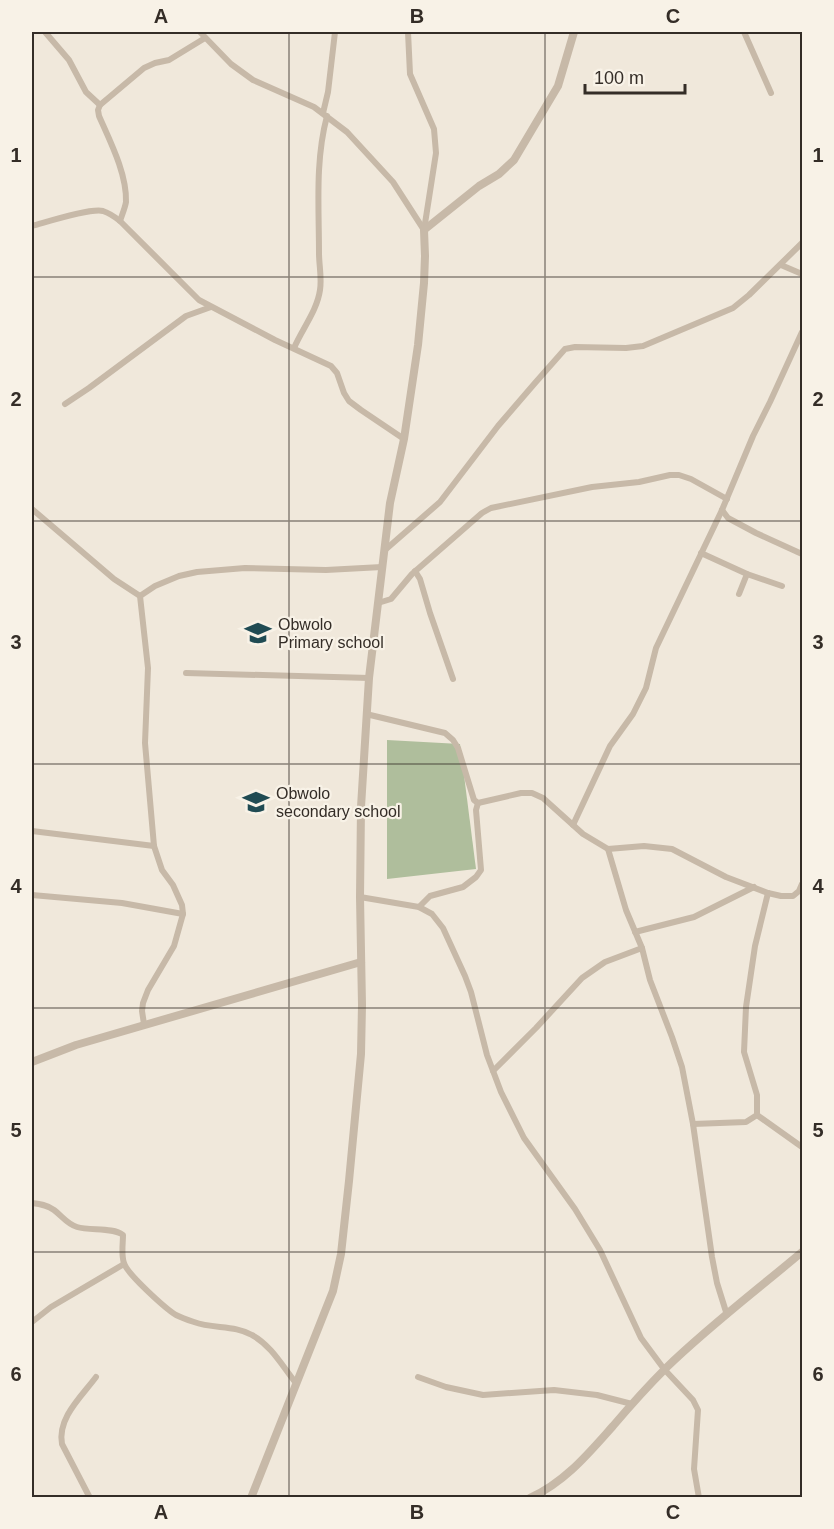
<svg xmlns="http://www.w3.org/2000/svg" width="834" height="1529" font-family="Arial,sans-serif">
  <rect width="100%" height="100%" fill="#f0e8db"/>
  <!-- grass -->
  <path fill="#afbe9c" d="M 387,740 L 460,744 L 476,869 L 387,879 Z"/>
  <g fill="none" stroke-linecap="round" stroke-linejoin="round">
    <!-- minor -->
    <g stroke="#c7b9a8" stroke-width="6">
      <path d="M 45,32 L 69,60 L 86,92 L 100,105"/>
      <path d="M 200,32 L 231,64 L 253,80 L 314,107 L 347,132 L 393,182 L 424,230"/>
      <path d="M 408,32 L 410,74 L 434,129 L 436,153 L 424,230"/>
      <path d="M 744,32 L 771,93"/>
      <path d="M 323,113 L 328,92 L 335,32"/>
      <path d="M 120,221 C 122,215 125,208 126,202 C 127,174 110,141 99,116 L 98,110 L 100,105 L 144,68 L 155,63 L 169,60 L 205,38"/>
      <path d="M 32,226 C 47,222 90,208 103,211 C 109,213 115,217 120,221 L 199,300 L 275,340 L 331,366 L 337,373 L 344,393 L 349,401 L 361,410 L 404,439"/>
      <path d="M 781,265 L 802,274"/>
      <path d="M 294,348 C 302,329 317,311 320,290 C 322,278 319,265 319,253 C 319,207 315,161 327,116"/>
      <path d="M 65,404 L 89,388 L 186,316 L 211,307"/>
      <path d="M 32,509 L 114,579 L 140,596 L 148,668 L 145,743 L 154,846 L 162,870 L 173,885 L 182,905 L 183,914 L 174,946 L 148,990 L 143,1003 L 142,1011 L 144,1024"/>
      <path d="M 722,510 L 728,518 L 756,533 L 802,554"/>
      <path d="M 385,550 L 440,502 L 498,426 L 535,383 L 565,349 L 575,347 L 626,348 L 643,346 L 733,308 L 749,295 L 802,243"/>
      <path d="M 701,553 L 747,574 L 782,586"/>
      <path d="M 415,571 L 420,579 L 430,613 L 453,679"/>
      <path d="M 739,594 L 747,574"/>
      <path d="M 140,596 L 155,586 L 179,576 L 197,572 L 245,568 L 326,570 L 382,567"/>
      <path d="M 378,603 L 391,599 L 412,574 L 482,513 L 491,508 L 592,487 L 639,482 L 670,475 L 679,475 L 691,479 L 727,499"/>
      <path d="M 186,673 L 369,678"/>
      <path d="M 366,714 L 445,733 L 453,740 L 458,748 L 474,800 L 478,803 L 521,793 L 532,793 L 543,798 L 583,834 L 608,849 L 644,846 L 672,849 L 726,877 L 768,893 L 781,896 L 793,896 L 799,891 L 802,884"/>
      <path d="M 573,825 L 610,746 L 633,714 L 646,688 L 656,648 L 722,510 L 753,436 L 770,402 L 802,332"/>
      <path d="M 32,831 L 154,846"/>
      <path d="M 608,849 L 626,910 L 642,948 L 650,980 L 672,1037 L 682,1067 L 693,1124 L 712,1257 L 717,1283 L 727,1315"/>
      <path d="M 768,893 L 755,946 L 746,1007 L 744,1052 L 757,1095 L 757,1115 L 802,1147"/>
      <path d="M 32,895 L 122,903 L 183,914"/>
      <path d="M 360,897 L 419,907 L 432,914 L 443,928 L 465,976 L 471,992 L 487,1055 L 501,1092 L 524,1138 L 575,1209 L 600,1250 L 641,1338 L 664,1369 L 693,1400 L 698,1410 L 694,1469 L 699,1498"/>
      <path d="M 419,907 L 430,896 L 463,887 L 476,877 L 481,870 L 476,810 L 478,803"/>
      <path d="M 635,932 L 694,917 L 754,887"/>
      <path d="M 493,1071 L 536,1028 L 582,978 L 605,962 L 642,948"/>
      <path d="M 693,1124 L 746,1122 L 757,1115"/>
      <path d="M 32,1203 C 40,1204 47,1205 54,1210 C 62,1216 67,1224 77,1227 C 90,1231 113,1227 123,1235 C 123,1244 121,1255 124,1263 C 127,1274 166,1309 176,1315 C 182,1318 188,1320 194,1322 C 213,1329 235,1325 252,1335 C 271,1345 283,1367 296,1383"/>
      <path d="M 32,1322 L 51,1307 L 124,1264"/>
      <path d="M 418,1377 L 446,1387 L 483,1395 L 554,1390 L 597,1395 L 632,1404"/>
      <path d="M 32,1497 L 32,1498"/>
      <path d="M 90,1498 L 62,1444 C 57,1418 82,1396 96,1377"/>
    </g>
    <!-- tertiary -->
    <g stroke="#c7b9a8" stroke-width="8">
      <path d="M 32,1062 L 76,1045 L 361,962"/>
      <path d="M 251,1498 L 333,1291 L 341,1254 L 349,1181 L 361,1054 L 362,1005 L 360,897 L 361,807 L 369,678 L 390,503 L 404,439 L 418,345 L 424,283 L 425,256 L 424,230 L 479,186 L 499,174 L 514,160 L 558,86 L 574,32"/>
      <path d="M 530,1498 C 565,1482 588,1454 613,1426 C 630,1406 647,1387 666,1368 C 708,1327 757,1290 802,1252"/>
    </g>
  </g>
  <!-- grid -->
  <path fill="none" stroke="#342d27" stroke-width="1.5" stroke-opacity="0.55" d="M 289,32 L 289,1498M 545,32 L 545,1498M 32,277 L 802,277M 32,521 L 802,521M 32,764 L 802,764M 32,1008 L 802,1008M 32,1252 L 802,1252"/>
  <!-- icons -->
  <defs>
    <g id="school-bare" transform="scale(2.07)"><path d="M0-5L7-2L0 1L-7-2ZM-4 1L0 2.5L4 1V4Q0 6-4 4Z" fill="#204b53" stroke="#f8f2e7" stroke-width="2.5" paint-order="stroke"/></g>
  </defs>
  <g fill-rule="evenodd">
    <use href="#school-bare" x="258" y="633"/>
    <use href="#school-bare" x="256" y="802"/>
  </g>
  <g text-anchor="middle" stroke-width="4.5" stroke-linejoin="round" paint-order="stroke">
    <!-- poi labels -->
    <g font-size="16" fill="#342d27" stroke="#f8f2e7" text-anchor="start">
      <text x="278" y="630">Obwolo<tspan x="278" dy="18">Primary school</tspan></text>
      <text x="276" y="799">Obwolo<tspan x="276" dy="18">secondary school</tspan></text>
    </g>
  </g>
  <!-- border -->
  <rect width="834" height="1529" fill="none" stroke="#f8f2e7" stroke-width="66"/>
  <!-- scale -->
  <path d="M585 84v9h100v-9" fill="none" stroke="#342d27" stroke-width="3"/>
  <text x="594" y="84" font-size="18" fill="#342d27" stroke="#f8f2e7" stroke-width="4.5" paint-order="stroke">100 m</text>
  <rect x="33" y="33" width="768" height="1463" fill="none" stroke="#342d27" stroke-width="2"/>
  <g font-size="20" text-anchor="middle" font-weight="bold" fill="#342d27">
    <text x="161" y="23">A</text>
    <text x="417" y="23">B</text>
    <text x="673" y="23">C</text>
    <text x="16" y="162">1</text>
    <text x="818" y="162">1</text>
    <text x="16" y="406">2</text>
    <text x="818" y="406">2</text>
    <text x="16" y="649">3</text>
    <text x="818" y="649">3</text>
    <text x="16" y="893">4</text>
    <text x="818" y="893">4</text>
    <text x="16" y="1137">5</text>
    <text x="818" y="1137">5</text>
    <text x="16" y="1381">6</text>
    <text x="818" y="1381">6</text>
    <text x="161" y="1519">A</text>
    <text x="417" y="1519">B</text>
    <text x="673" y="1519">C</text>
  </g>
</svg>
